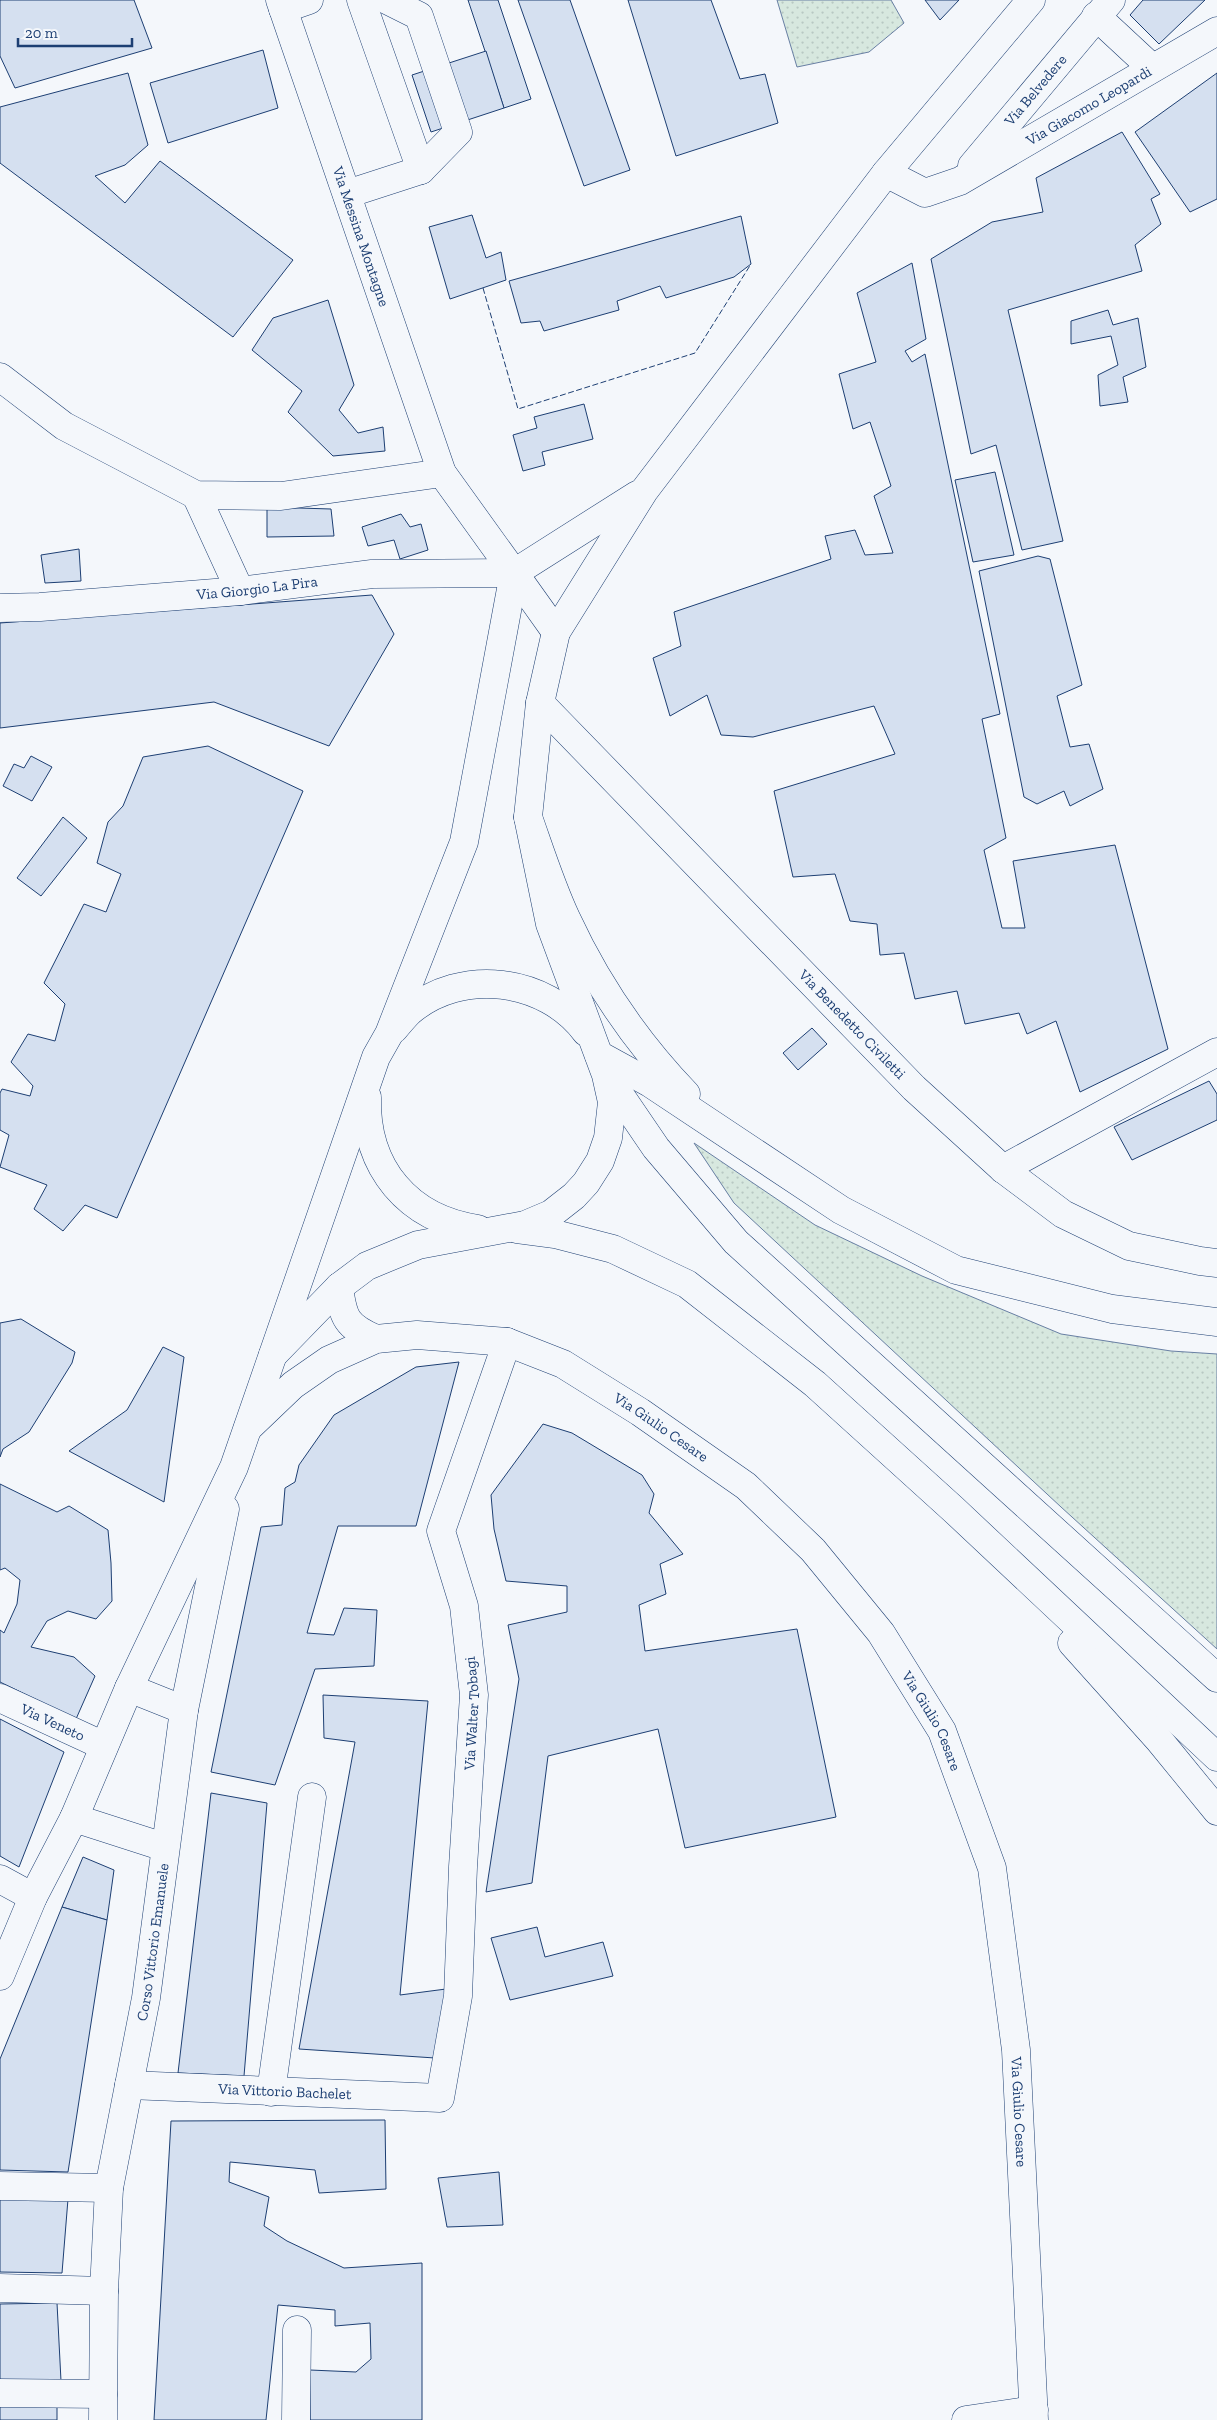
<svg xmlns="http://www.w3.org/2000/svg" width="1217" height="2420" font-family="'Zilla Slab',serif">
  <defs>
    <pattern id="grass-dots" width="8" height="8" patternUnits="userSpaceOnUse" patternTransform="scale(1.25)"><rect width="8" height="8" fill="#d7e8df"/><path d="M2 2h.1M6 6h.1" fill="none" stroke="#b8c8c3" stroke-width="1.8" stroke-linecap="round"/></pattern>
  </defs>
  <rect width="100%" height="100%" fill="#f4f7fb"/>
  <!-- grass -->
  <g fill="url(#grass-dots)" stroke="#687fa3">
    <path d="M 777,0 L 891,0 L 904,23 L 869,52 L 797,67 Z"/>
    <path d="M 694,1143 L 815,1225 L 922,1276 L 1061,1334 L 1171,1351 L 1217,1354 L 1217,1649 L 1061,1507 L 734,1203 Z"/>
  </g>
  <!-- building -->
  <g fill="#d5e0f0" stroke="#1d3f73">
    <path d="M 0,0 L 134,0 L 152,48 L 15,88 L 0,56 Z"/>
    <path d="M 468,0 L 498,0 L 531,99 L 504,108 Z"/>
    <path d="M 518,0 L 570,0 L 630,170 L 584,186 Z"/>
    <path d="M 628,0 L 711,0 L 740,79 L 765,74 L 778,123 L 676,156 Z"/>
    <path d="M 925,0 L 959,0 L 940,20 Z"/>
    <path d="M 1143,0 L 1205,0 L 1159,44 L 1130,15 Z"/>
    <path d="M 263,50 L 278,108 L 168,143 L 150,83 Z"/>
    <path d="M 486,51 L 504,108 L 431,132 L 412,75 Z"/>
    <path d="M 128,73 L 148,145 L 125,165 L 95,176 L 125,203 L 160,161 L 293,260 L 233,337 L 0,163 L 0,107 Z"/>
    <path d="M 1217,73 L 1217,199 L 1190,212 L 1135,132 Z"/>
    <path d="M 1122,132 L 1160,194 L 1151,199 L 1161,224 L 1135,245 L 1142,271 L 1008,310 L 1063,541 L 1022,550 L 996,445 L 971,454 L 931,259 L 992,222 L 1043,212 L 1036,178 Z"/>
    <path d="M 472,215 L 486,258 L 501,252 L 506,280 L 450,299 L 429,227 Z"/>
    <path d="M 741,216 L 751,264 L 734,277 L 666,298 L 660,286 L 617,301 L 619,310 L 544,331 L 540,321 L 521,323 L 509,281 Z"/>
    <path d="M 912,263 L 926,339 L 905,351 L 912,362 L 925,354 L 1000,714 L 982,719 L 1006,838 L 984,850 L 1002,928 L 1025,928 L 1013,861 L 1115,845 L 1168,1049 L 1080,1092 L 1056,1021 L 1027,1034 L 1019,1013 L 965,1024 L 957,991 L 915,999 L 904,953 L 880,955 L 877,924 L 850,921 L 835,874 L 793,877 L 774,791 L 895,754 L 874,706 L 753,737 L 721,735 L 707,695 L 670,716 L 653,658 L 681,646 L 674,612 L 831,559 L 825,536 L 855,530 L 865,555 L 893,553 L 874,496 L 891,486 L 870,422 L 853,429 L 839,374 L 876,362 L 857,293 Z"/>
    <path d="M 328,300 L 354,385 L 339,410 L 358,433 L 383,427 L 385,451 L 333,456 L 288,412 L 302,391 L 252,350 L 273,318 Z"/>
    <path d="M 1108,310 L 1113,325 L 1138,318 L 1146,367 L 1123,377 L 1128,402 L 1100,406 L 1098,375 L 1118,365 L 1111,336 L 1071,344 L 1071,321 Z"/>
    <path d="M 584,404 L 593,439 L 542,452 L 545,465 L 523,471 L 513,435 L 537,428 L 534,417 Z"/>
    <path d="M 995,472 L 1014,555 L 973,562 L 955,480 Z"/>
    <path d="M 267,507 L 331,509 L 334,536 L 267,537 Z"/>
    <path d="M 401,514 L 410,527 L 421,524 L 428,550 L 400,559 L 394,540 L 368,546 L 362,527 Z"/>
    <path d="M 79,549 L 81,581 L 45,583 L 41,555 Z"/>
    <path d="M 1038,556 L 1050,559 L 1082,685 L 1057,696 L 1070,747 L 1089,744 L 1103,789 L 1070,806 L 1064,791 L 1037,804 L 1024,797 L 979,571 Z"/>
    <path d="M 372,595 L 394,634 L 329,746 L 214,702 L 0,728 L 0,623 Z"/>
    <path d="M 208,746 L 303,791 L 117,1218 L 85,1205 L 63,1231 L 34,1209 L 47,1185 L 0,1167 L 9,1135 L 0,1130 L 0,1093 L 2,1089 L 30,1096 L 33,1086 L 11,1062 L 28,1034 L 55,1041 L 65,1004 L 44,983 L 84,904 L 106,912 L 121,874 L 97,863 L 108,822 L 123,806 L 143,757 Z"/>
    <path d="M 31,756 L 52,767 L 32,801 L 3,786 L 14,764 L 24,768 Z"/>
    <path d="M 63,817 L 87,838 L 41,896 L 17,878 Z"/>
    <path d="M 812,1028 L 827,1044 L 798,1070 L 783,1053 Z"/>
    <path d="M 1209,1081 L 1217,1094 L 1217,1120 L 1132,1160 L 1114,1127 Z"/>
    <path d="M 21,1319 L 75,1352 L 72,1363 L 29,1432 L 3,1449 L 0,1457 L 0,1323 Z"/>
    <path d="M 163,1347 L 184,1357 L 164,1502 L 69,1451 L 127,1410 Z"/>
    <path d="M 459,1362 L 416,1526 L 338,1526 L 307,1633 L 334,1635 L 344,1608 L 377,1610 L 374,1666 L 315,1669 L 275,1785 L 211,1772 L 261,1527 L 282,1525 L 285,1488 L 295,1482 L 299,1465 L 334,1415 L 416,1367 Z"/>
    <path d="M 543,1424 L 572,1433 L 642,1475 L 654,1494 L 649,1513 L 683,1554 L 660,1564 L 666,1594 L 639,1605 L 645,1651 L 797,1629 L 836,1817 L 685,1848 L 658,1729 L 548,1756 L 532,1883 L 486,1892 L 519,1679 L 508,1625 L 567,1612 L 567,1586 L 506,1581 L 494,1529 L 491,1495 Z"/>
    <path d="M 0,1484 L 57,1512 L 69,1506 L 108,1530 L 111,1563 L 112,1601 L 96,1619 L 68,1611 L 47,1621 L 31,1647 L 74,1657 L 95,1676 L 76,1719 L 0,1682 L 0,1630 L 4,1633 L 17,1604 L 20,1580 L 5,1568 L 0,1570 Z"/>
    <path d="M 323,1695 L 428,1701 L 400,1995 L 446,1989 L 435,2058 L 299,2049 L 355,1742 L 324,1738 Z"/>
    <path d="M 0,1719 L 64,1752 L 19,1867 L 0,1856 Z"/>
    <path d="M 211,1793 L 267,1803 L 244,2076 L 178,2073 Z"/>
    <path d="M 83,1857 L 114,1870 L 107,1920 L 62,1907 Z"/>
    <path d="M 62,1907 L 107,1920 L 68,2172 L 0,2170 L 0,2059 Z"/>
    <path d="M 537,1927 L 545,1957 L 603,1942 L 613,1976 L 510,2000 L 491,1938 Z"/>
    <path d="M 385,2120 L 386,2189 L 319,2193 L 315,2170 L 230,2162 L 229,2182 L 269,2197 L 264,2226 L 287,2241 L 344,2268 L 422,2263 L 422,2420 L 310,2420 L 310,2370 L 356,2372 L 371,2359 L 370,2323 L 335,2326 L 335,2310 L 278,2305 L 266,2420 L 154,2420 L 171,2121 Z"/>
    <path d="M 499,2172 L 503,2225 L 447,2227 L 438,2178 Z"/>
    <path d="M 0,2197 L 68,2199 L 62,2273 L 0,2272 Z"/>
    <path d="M 57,2303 L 61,2381 L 0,2381 L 0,2304 Z"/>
    <path d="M 0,2406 L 57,2407 L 57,2420 L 0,2420 Z"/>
  </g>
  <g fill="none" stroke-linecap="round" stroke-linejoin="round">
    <!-- minor casing -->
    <g stroke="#1d3f73" stroke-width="29">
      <g id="minor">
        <path id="s1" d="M 280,0 L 442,473 L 514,573"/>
        <path d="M 361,0 L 421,170"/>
        <path d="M 283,9 L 309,0"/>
        <path d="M 1096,16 L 1152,68"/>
        <path id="s2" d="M 972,166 L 1111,0"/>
        <path id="s3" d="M 886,173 L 925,193 L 960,181 L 1217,31"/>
        <path d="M 347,194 L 421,170 L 458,132 L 419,16 L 387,0"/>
        <path d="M 0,377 L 64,426 L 196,495 L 281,496 L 442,473"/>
        <path d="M 196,495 L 240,591"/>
        <path id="s4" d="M 0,608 L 40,607 L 240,591 L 372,574 L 514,573"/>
        <path id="s5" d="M 540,703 L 914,1088 L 1003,1169 L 1063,1214 L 1129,1246 L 1200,1261 L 1217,1263"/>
        <path d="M 1003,1169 L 1217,1052"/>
        <path d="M 339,1287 C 343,1318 346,1326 376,1339"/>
        <path id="s6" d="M 248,1428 L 293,1385 L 329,1360 L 376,1339 L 417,1335 L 507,1342 L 563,1364 L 640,1412 L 746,1486 L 813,1550 L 881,1633 L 942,1731 L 992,1868 L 1016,2050 L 1034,2420"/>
        <path id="s7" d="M 0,1698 L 104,1746"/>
        <path d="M 0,1879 L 33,1897"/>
        <path id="s8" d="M 129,2085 L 440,2098 L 458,1996 L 463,1867 L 474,1695 L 464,1606 L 441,1531 L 507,1342"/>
        <path d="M 271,2092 L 312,1797"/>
        <path d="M 0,2186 L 109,2188"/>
        <path d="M 0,2288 L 104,2291"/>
        <path d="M 0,2393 L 103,2394"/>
        <path d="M 296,2420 L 297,2330"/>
        <path d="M 966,2420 L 1034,2410"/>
      </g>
    </g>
    <!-- major casing -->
    <g stroke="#1d3f73" stroke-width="29">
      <g id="major">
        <path d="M 514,573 L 556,632"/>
        <path d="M 394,1029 C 399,1023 404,1017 409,1012 C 461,967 546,978 586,1032"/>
        <path d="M 609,1079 L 656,1148 L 736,1242 L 1217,1678"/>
        <path d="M 367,1097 C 365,1168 408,1219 478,1229"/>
        <path d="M 517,1229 L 555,1234 L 613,1249 L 687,1284 L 815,1384 L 953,1509 L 1217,1757"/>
        <path d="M 273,1355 L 339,1287 L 367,1266 L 418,1245 L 525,1225 L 551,1214 L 574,1196 L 586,1183 L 600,1161 L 608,1138 L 612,1102 L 606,1075 L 550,924 L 528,817 L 540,703 L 556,632 L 644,491 L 886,173 L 1031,0"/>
        <path d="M 1072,1643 L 1159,1740 L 1217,1811"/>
        <path d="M 129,1688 L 184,1710"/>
        <path d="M 74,1818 L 164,1847"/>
        <path d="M 0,1976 L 33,1897 L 74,1818 L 129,1688 L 234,1467 L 376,1057 L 389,1034 L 464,842 L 514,573 L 637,495"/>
        <path id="s9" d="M 103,2420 L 104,2291 L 109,2188 L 146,1998 L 184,1710 L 225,1509"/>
      </g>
    </g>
    <!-- highway casing -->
    <g stroke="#1d3f73" stroke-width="29">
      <g id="highway">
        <path d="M 528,817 C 540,851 551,886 566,918 C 596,983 637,1043 686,1094"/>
        <path d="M 599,1055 L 650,1083 L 841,1210 L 956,1270 L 1112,1309 L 1217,1322"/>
      </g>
    </g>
    <!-- minor -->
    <use href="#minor" stroke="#f4f7fb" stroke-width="28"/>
    <!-- major -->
    <use href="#major" stroke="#f4f7fb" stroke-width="28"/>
    <!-- highway -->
    <use href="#highway" stroke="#f4f7fb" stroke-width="28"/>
    <!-- fence -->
    <path stroke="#1d3f73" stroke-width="1" stroke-dasharray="6 2.5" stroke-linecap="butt" d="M 483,288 L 518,409 L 695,353 L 751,264"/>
  </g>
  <g text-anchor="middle" stroke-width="4" stroke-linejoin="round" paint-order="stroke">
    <!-- street labels -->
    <g font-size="15" fill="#1d3f73" stroke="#f4f7fb">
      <text dy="5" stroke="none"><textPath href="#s2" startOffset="99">Via Belvedere</textPath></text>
      <text dy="5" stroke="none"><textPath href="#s3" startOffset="230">Via Giacomo Leopardi</textPath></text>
      <text dy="5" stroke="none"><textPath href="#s1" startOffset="250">Via Messina Montagne</textPath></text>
      <text dy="5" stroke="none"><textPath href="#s4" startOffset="258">Via Giorgio La Pira</textPath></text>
      <text dy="5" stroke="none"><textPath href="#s5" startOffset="448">Via Benedetto Civiletti</textPath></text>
      <text dy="5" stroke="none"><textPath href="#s6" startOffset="466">Via Giulio Cesare</textPath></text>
      <text dy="5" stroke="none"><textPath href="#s8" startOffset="698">Via Walter Tobagi</textPath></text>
      <text dy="5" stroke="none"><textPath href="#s7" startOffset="58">Via Veneto</textPath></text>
      <text dy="5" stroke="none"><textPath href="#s6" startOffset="871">Via Giulio Cesare</textPath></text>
      <text dy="5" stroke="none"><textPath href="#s9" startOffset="482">Corso Vittorio Emanuele</textPath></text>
      <text dy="5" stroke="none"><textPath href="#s8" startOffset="156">Via Vittorio Bachelet</textPath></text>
      <text dy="5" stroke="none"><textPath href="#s6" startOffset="1276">Via Giulio Cesare</textPath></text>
    </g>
  </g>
  <!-- scale -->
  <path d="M18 38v8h114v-8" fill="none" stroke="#1d3f73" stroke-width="2.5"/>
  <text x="25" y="38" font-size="15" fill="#1d3f73" stroke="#f4f7fb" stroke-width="4" paint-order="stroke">20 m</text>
</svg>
